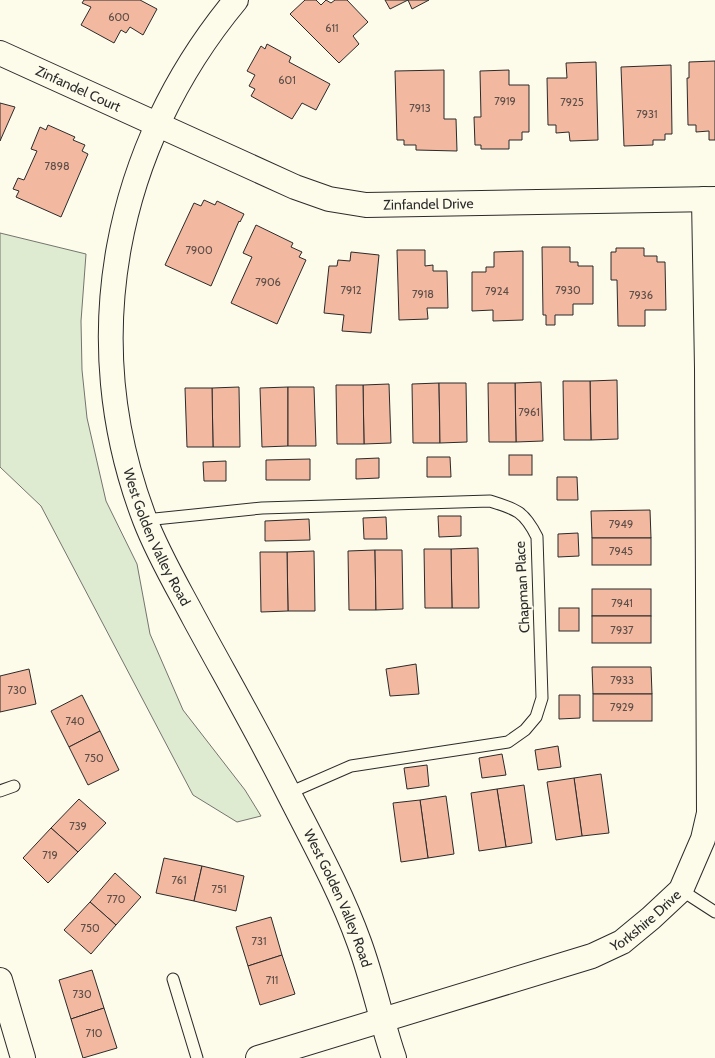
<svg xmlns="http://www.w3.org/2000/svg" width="715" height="1058" font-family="Cabin,sans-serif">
  <rect width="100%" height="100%" fill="#fdfbea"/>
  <!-- green -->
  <path fill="#deebd1" stroke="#74746e" d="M 0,233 L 86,254 L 81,321 L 82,370 L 87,418 L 106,501 L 137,564 L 150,634 L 183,710 L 245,790 L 261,816 L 237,822 L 193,795 L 41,506 L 0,467 Z"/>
  <!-- building -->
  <g fill="#f2b8a0" stroke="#2b2b2b">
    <path d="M 84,0 L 140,0 L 157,9 L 143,35 L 130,27 L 126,33 L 121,30 L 114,43 L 81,25 L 91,7 L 82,3 Z"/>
    <path d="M 305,0 L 316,0 L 321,5 L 326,0 L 331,3 L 335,0 L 347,0 L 368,22 L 353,36 L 359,44 L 339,63 L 290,14 Z"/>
    <path d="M 385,0 L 429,0 L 412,9 L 408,0 L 390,9 Z"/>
    <path d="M 267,44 L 291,57 L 289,62 L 330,84 L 316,110 L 302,103 L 292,119 L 251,96 L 255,89 L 249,86 L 255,75 L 247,71 L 261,46 L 265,49 Z"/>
    <path d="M 715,61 L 715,140 L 709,140 L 709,131 L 696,132 L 696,125 L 688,125 L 687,78 L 689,78 L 689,62 Z"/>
    <path d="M 596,62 L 598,140 L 570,141 L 569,132 L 556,133 L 556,125 L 548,125 L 547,78 L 567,78 L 566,63 Z"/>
    <path d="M 671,65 L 672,134 L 665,134 L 665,140 L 653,140 L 653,145 L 624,146 L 621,67 Z"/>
    <path d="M 444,70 L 444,119 L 456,119 L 457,151 L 416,150 L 416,145 L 404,145 L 404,140 L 397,140 L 395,71 Z"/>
    <path d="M 509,70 L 509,85 L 529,85 L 529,132 L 522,132 L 522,140 L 509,140 L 509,149 L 481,149 L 481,145 L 475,145 L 474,117 L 481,117 L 480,71 Z"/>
    <path d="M 0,103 L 15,107 L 0,141 Z"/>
    <path d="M 48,125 L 75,137 L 73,140 L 85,145 L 82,151 L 88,154 L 61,217 L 16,197 L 19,191 L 13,189 L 18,178 L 24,180 L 37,151 L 31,149 L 40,127 L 46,130 Z"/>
    <path d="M 204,200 L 215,205 L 217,201 L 244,214 L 240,222 L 239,221 L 211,286 L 165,265 L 194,203 L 201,206 Z"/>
    <path d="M 256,225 L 293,243 L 291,247 L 302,252 L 299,257 L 306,260 L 277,324 L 231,303 L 252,257 L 243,253 Z"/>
    <path d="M 542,247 L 570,247 L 570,262 L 578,262 L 578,266 L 593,266 L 593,304 L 573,304 L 573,315 L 555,315 L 555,325 L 546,325 L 546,315 L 543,315 Z"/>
    <path d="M 616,248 L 644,248 L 644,256 L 657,256 L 657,262 L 665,262 L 666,310 L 645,310 L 645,326 L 618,326 L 617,280 L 611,280 L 611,252 L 616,252 Z"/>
    <path d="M 397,250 L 425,250 L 425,266 L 433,265 L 433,271 L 447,271 L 448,308 L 427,308 L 428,319 L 399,320 Z"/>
    <path d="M 523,251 L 523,320 L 493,321 L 493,310 L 472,311 L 472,272 L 486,272 L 486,267 L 494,267 L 494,252 Z"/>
    <path d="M 351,252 L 379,255 L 371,333 L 342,331 L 344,315 L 324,313 L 329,266 L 337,266 L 338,260 L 350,261 Z"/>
    <path d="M 617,380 L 618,439 L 591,440 L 590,381 Z"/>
    <path d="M 563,381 L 590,381 L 591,440 L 564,440 Z"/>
    <path d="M 541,382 L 543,441 L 516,442 L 515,383 Z"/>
    <path d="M 439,383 L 440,443 L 413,443 L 412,384 Z"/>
    <path d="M 439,383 L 466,383 L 467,442 L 440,443 Z"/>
    <path d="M 488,383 L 515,383 L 516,442 L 489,442 Z"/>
    <path d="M 389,384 L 391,443 L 364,444 L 363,385 Z"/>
    <path d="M 336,385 L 363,385 L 364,444 L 337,444 Z"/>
    <path d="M 239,387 L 240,447 L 213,447 L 212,388 Z"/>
    <path d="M 288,387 L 288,446 L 262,447 L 260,388 Z"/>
    <path d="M 288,387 L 314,387 L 316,446 L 288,446 Z"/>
    <path d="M 185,388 L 212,388 L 213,447 L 187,447 Z"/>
    <rect x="509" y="455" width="23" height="20"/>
    <path d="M 427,457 L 450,457 L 451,477 L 427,477 Z"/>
    <path d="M 379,458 L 379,478 L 356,479 L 356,459 Z"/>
    <path d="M 310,459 L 310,480 L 266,480 L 266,460 Z"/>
    <path d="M 226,461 L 226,481 L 204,481 L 203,462 Z"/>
    <path d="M 557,477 L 577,477 L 578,500 L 557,500 Z"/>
    <path d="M 650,510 L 651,538 L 592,538 L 591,511 Z"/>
    <path d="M 438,516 L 461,516 L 461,536 L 439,537 Z"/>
    <path d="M 386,517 L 387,539 L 364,539 L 363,518 Z"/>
    <path d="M 309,519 L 310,540 L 265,541 L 265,521 Z"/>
    <path d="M 578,533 L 579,556 L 558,557 L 558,534 Z"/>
    <rect x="592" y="538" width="59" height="27"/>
    <path d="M 478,548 L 479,608 L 452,608 L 451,549 Z"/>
    <path d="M 424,549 L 451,549 L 452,608 L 425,608 Z"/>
    <path d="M 375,550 L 376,610 L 349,610 L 348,551 Z"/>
    <path d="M 375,550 L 402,550 L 403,609 L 376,610 Z"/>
    <path d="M 314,551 L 315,611 L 288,611 L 287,552 Z"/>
    <path d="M 260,552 L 287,552 L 288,611 L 261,612 Z"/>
    <rect x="592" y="589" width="59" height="27"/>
    <rect x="559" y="608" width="20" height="23"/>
    <rect x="592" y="616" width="59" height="27"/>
    <path d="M 416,664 L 419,694 L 390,696 L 386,669 Z"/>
    <path d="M 592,667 L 651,667 L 652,694 L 593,694 Z"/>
    <path d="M 29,669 L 36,704 L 0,712 L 0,676 Z"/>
    <rect x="593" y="694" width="59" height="27"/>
    <path d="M 82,695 L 100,731 L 69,747 L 51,711 Z"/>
    <path d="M 559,695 L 580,695 L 580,718 L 559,719 Z"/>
    <path d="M 100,731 L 119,770 L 88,785 L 69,747 Z"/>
    <path d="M 558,746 L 561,767 L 538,770 L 535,750 Z"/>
    <path d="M 502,754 L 506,775 L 482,778 L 479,758 Z"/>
    <path d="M 427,765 L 429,786 L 407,789 L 404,768 Z"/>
    <path d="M 601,774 L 609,833 L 582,836 L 574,778 Z"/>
    <path d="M 574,778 L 582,836 L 556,840 L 547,782 Z"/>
    <path d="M 524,785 L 532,843 L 506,847 L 497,789 Z"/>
    <path d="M 497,789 L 506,847 L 479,851 L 471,793 Z"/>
    <path d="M 446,796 L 454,854 L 428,858 L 420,800 Z"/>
    <path d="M 79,799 L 106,823 L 78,852 L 51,828 Z"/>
    <path d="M 420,800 L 428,858 L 401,862 L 393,803 Z"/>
    <path d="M 51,828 L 78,852 L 48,883 L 23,858 Z"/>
    <path d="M 164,858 L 202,866 L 194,901 L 156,893 Z"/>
    <path d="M 202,866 L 244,876 L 236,911 L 194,901 Z"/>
    <path d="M 115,873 L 141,897 L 116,925 L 90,902 Z"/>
    <path d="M 90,902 L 116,925 L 91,954 L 64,930 Z"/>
    <path d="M 271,917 L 282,955 L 248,966 L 236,927 Z"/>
    <path d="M 282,955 L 295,994 L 260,1005 L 248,966 Z"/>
    <path d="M 92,970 L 104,1008 L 71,1019 L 59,980 Z"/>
    <path d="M 104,1008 L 117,1048 L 83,1058 L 71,1019 Z"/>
  </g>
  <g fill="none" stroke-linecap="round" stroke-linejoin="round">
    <!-- lane casing -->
    <g stroke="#2b2b2b" stroke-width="13">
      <g id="lane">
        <path d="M 145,520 L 262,508 L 490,501 C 516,509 524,511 537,537 L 542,698 L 536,717 L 525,730 L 508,742 L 351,766 L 289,793"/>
        <path d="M 0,791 L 14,786"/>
        <path d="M 681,890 L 715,912"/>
        <path d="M 173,979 L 197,1058"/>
      </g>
    </g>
    <!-- street casing -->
    <g stroke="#2b2b2b" stroke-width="26">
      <g id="street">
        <path id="s1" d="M 236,0 C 114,147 76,340 145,520 C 158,554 177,586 194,618 C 226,677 260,736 290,796 C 314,843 341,892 359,942 C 373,980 381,1020 394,1058"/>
        <path id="s2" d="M 0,53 L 295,187 L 329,199 L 366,205 L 715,199"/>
        <path d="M 0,980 L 23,1058"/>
        <path id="s3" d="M 258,1058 L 592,956 L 622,942 L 651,918 L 681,890 L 703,839 L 709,813 L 707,368 L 704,199"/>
      </g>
    </g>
    <!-- lane -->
    <use href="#lane" stroke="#fdfbea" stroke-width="11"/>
    <!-- street -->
    <use href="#street" stroke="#fdfbea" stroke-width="24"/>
  </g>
  <g text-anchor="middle" stroke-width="4" stroke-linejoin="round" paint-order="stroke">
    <!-- number labels -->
    <g font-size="11" fill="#5d4e48">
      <text x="119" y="21">600</text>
      <text x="332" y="32">611</text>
      <text x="287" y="84">601</text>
      <text x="505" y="105">7919</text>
      <text x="572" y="106">7925</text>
      <text x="420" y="112">7913</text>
      <text x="647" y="118">7931</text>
      <text x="57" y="170">7898</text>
      <text x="199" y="254">7900</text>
      <text x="268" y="286">7906</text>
      <text x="351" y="294">7912</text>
      <text x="568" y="294">7930</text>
      <text x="497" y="295">7924</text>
      <text x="423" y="298">7918</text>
      <text x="641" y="299">7936</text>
      <text x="529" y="416">7961</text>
      <text x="621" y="528">7949</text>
      <text x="621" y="555">7945</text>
      <text x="622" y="607">7941</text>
      <text x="622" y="634">7937</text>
      <text x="622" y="684">7933</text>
      <text x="17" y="694">730</text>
      <text x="622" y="711">7929</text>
      <text x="75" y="725">740</text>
      <text x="94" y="762">750</text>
      <text x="78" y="830">739</text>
      <text x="50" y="859">719</text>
      <text x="179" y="884">761</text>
      <text x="219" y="893">751</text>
      <text x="116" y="903">770</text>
      <text x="90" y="932">750</text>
      <text x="259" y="945">731</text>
      <text x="272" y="984">711</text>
      <text x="82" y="998">730</text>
      <text x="94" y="1037">710</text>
    </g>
    <!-- street labels -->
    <g font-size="14" fill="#2b2b2b" stroke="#fdfbea">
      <text dy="5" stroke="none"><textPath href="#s2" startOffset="86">Zinfandel Court</textPath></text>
      <text dy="5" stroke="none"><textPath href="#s2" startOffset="460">Zinfandel Drive</textPath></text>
      <text dy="5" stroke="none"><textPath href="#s1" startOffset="574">West Golden Valley Road</textPath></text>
      <text transform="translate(522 587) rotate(-93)" y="5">Chapman Place</text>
      <text dy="5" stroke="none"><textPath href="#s1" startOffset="979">West Golden Valley Road</textPath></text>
      <text dy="5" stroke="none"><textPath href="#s3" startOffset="414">Yorkshire Drive</textPath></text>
    </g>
  </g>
</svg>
